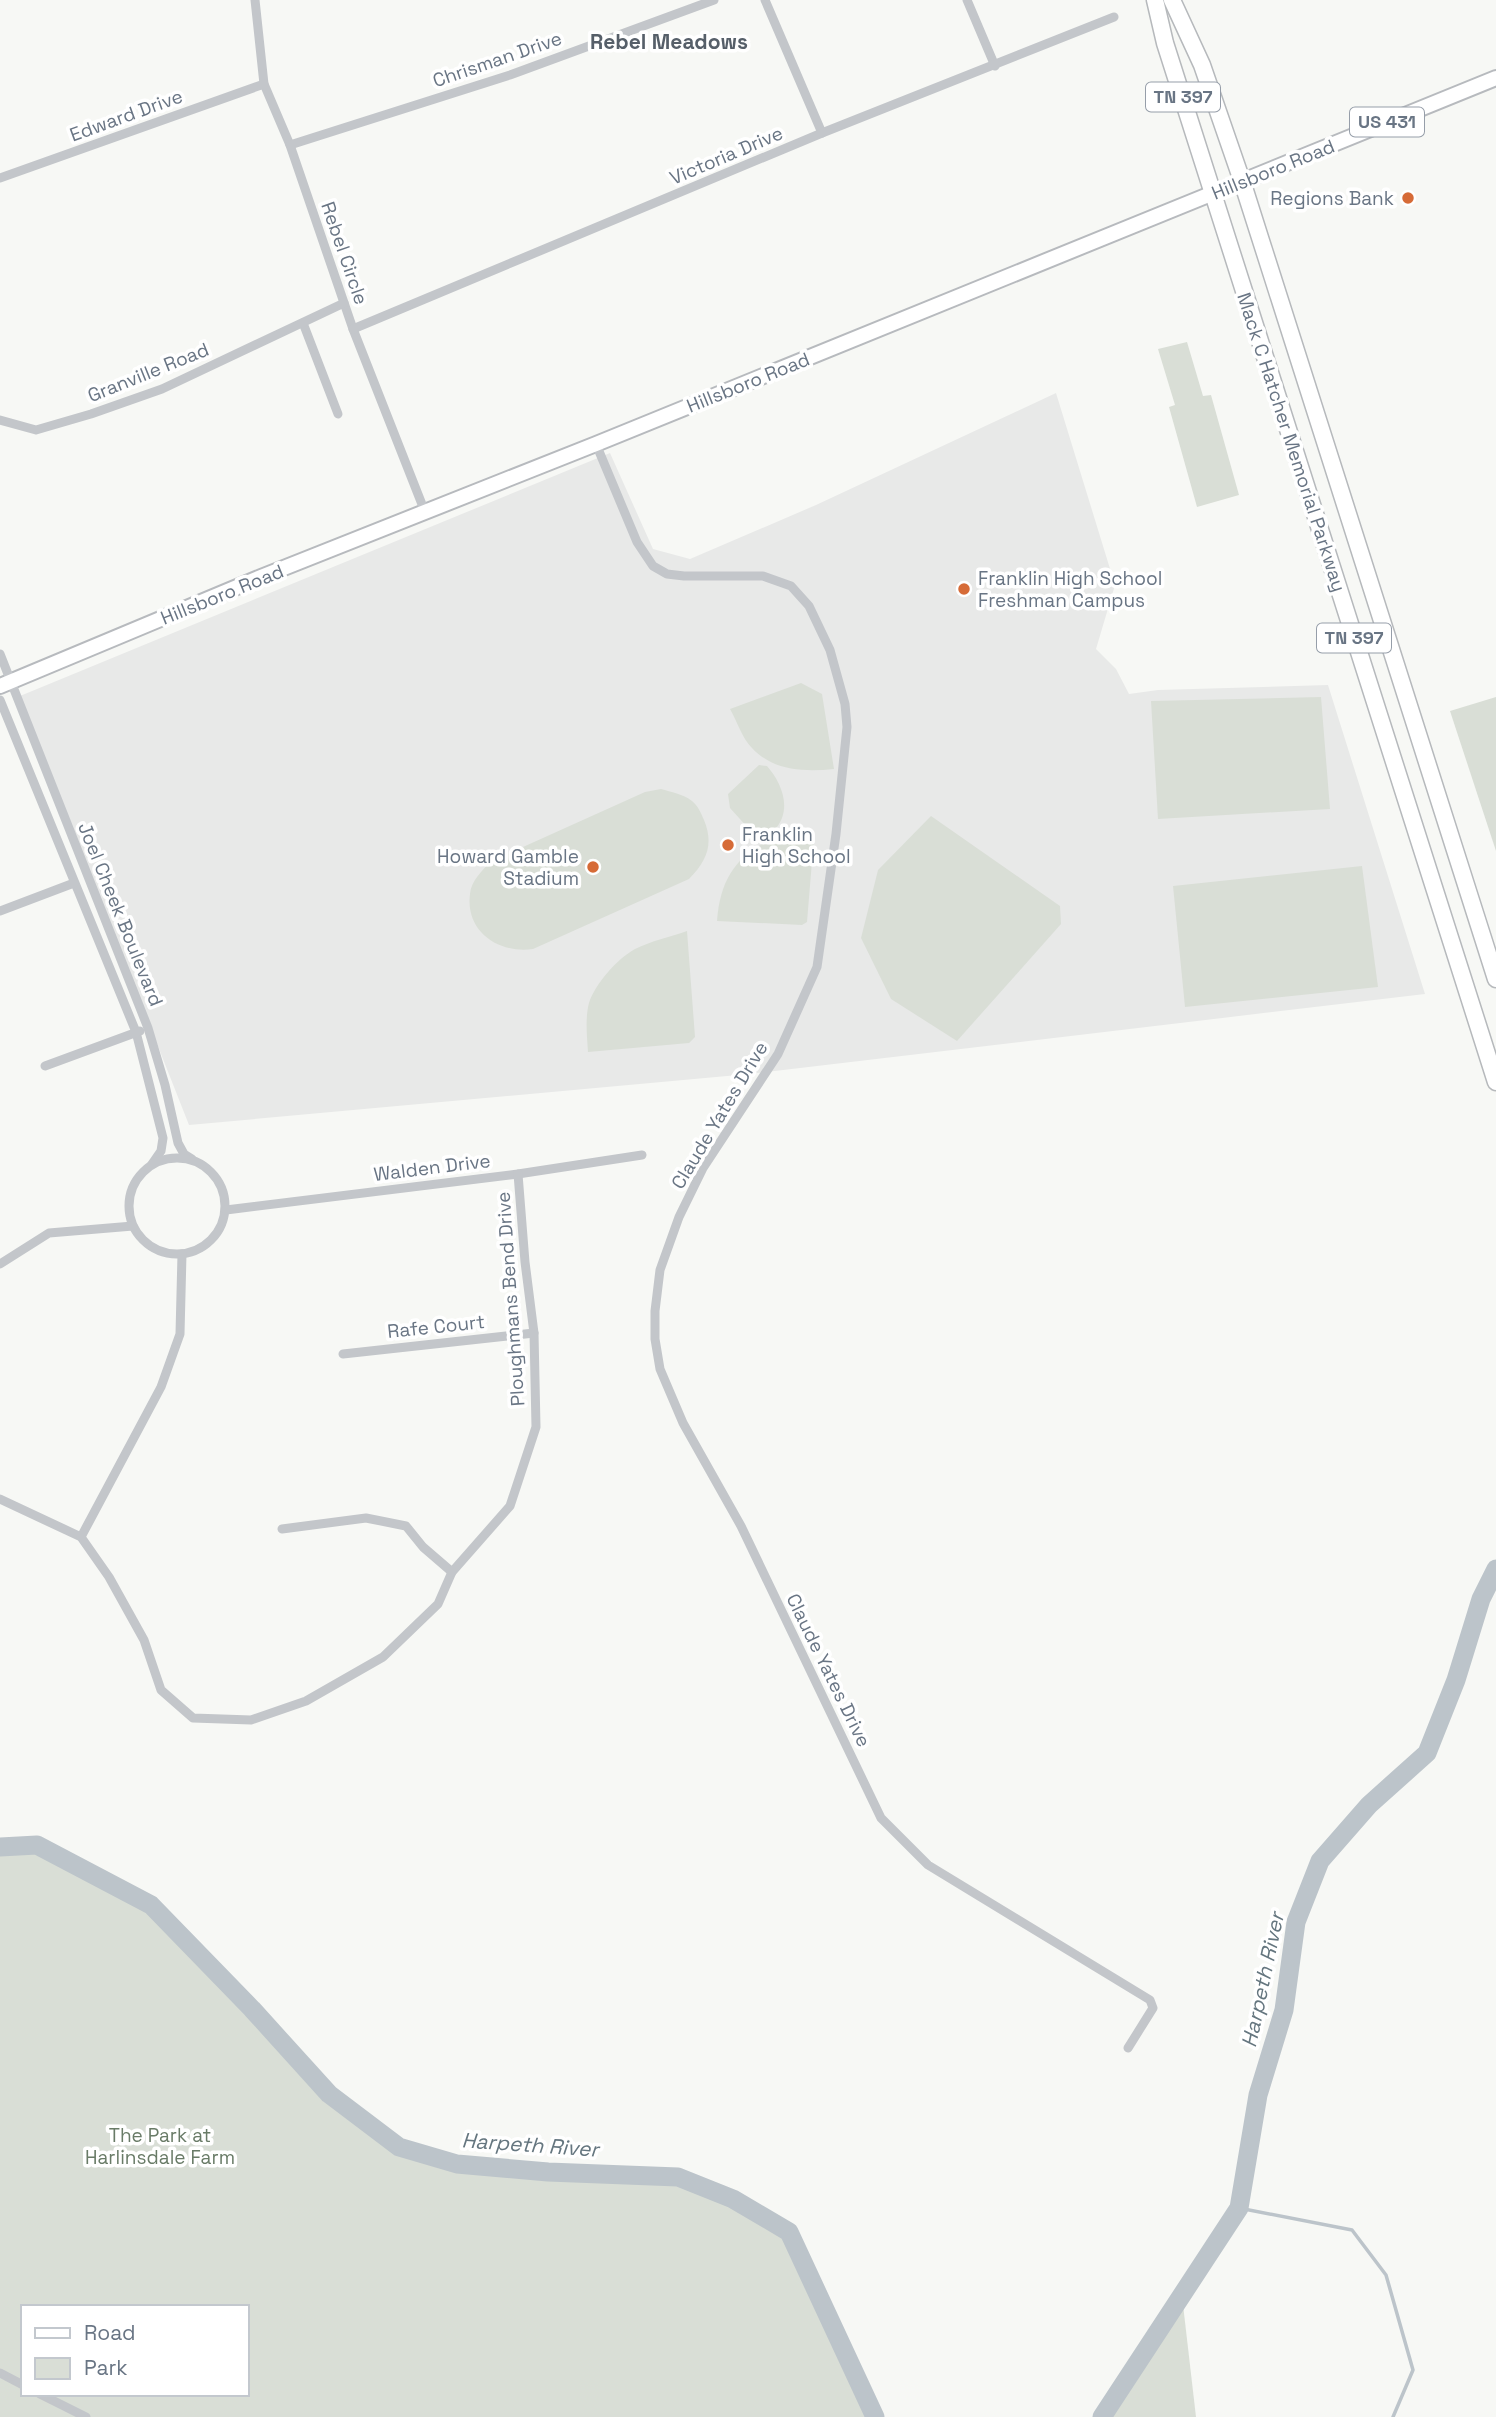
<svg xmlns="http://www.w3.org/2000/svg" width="1496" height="2417" font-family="'Space Grotesk',sans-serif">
  <rect width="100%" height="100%" fill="#f7f8f5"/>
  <!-- built -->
  <path fill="#e8e9e8" d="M 1056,393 L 1115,585 L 1096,649 L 1116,669 L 1129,694 L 1158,690 L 1328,685 L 1425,994 L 749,1074 L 189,1125 L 20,696 L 610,453 L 653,549 L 690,559 L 816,505 Z"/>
  <!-- green -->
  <g fill="#d9ded6" fill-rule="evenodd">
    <path d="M 1187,342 L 1203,396 L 1211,395 L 1239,495 L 1197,507 L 1169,407 L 1175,405 L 1158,349 Z"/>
    <path d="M 801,683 L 822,694 L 834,769 C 805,772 773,771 752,748 C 742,738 737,721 730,709 Z"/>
    <path d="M 1321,697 L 1330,809 L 1158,819 L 1151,701 Z"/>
    <path d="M 1496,697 L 1496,851 L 1450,711 Z"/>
    <path d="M 759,765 L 767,766 C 781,782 792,807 777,827 C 773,832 764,835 758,839 L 730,808 L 728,794 Z"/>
    <path d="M 661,789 C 671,792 683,794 692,801 C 698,806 701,813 704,820 C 714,844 707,861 689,879 L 533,949 C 499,954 465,932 470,894 C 471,881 482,871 490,862 L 645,792 Z"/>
    <path d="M 931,816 L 1060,906 L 1061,924 L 957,1041 L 891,999 L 861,938 L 878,870 Z"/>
    <path d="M 777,837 L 814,837 L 807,922 L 802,925 L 717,921 C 720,878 738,853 777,837 Z"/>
    <path d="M 1362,866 L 1378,987 L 1185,1007 L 1173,886 Z"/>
    <path d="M 687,931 L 695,1037 L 689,1043 L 588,1052 C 587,1036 585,1018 589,1003 C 595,984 618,958 635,949 C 651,941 670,937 687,931 Z"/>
    <path d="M 37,1845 L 151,1905 L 252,2009 L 329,2094 L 399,2147 L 458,2164 L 548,2172 L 678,2177 L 733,2199 L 789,2232 L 875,2417 L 0,2417 L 0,1847 ZM 23,2307 L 247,2307 L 247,2394 L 23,2394 Z"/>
    <path d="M 1182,2296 L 1196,2417 L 1102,2417 L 1112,2399 Z"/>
  </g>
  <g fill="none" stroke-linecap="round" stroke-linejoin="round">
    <!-- stream -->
    <path stroke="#bcc4ca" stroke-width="3.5" d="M 1239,2208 L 1352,2230 L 1386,2275 L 1413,2370 L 1393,2417"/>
    <!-- river -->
    <g stroke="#bcc4ca" stroke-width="19">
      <path d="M 0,1847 L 37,1845 L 151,1905 L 252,2009 L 329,2094 L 399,2147 L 457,2164 L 548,2172 L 678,2177 L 733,2199 L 789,2232 L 875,2417"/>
      <path d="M 1102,2417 L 1239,2208 L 1258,2095 L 1284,2010 L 1296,1922 L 1320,1861 L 1369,1805 L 1427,1753 L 1456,1680 L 1481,1599 L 1496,1569"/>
    </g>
    <!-- primary casing -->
    <g stroke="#b7babe" stroke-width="18">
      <path id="primary" d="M 0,686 L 261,577 L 596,444 L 1496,78"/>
    </g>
    <!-- highway casing -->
    <g stroke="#b6b9bc" stroke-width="19">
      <g id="highway">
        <path d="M 1155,0 L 1165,43 L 1496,1082"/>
        <path d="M 1172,0 L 1202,65 L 1242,181 L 1496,979"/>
      </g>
    </g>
    <!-- street -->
    <g stroke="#c3c6ca" stroke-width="9">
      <path d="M 255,0 L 264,84 L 290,145 L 353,329 L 425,512"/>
      <path d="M 765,0 L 822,133"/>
      <path d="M 967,0 L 995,66"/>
      <path d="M 290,145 L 510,75 L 714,0"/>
      <path d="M 0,178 L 264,84"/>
      <path d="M 303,323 L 338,414"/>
      <path d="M 353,329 L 822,133 L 1114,17"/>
      <path d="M 0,420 L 36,430 L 91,414 L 162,389 L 344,303"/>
      <path d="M 596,444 L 637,542 L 653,566 L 667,574 L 684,576 L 763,576 L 791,586 L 809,606 L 830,650 L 845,704 L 847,727 L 836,834 L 817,967 L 778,1054 L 703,1168 L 679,1217 L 660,1270 L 655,1311 L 655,1339 L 660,1369 L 683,1423 L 741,1526 L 881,1818 L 928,1865 L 1150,2000 L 1153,2008 L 1128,2048"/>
      <path d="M 0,654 L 148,1028 L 165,1085 L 178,1143 L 184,1154 L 192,1159"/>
      <path d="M 0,700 L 136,1032 L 163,1138 L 161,1151 L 152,1164"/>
      <path d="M 0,911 L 74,883"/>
      <path d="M 45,1066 L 140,1031"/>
      <circle cx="177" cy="1206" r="48"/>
      <path d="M 226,1210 L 518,1174 L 642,1155"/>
      <path d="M 0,1264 L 49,1233 L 133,1226"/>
      <path d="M 343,1354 L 534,1333"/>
      <path d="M 0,1499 L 81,1537 L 109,1577 L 144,1640 L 161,1690 L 193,1718 L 251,1720 L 306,1701 L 383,1657 L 438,1604 L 452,1572 L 510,1506 L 536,1427 L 534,1333 L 525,1262 L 518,1174"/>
      <path d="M 282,1529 L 366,1518 L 406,1526 L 423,1547 L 452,1572"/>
      <path d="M 81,1537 L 161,1387 L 180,1334 L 182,1254"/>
      <path d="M 0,2373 L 23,2385"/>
      <path d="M 40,2394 L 86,2417"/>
    </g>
    <!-- primary -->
    <use href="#primary" stroke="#fff" stroke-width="14"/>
    <!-- highway -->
    <use href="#highway" stroke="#fff" stroke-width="16"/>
  </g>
  <!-- markers -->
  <g fill="#d66b37" stroke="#fff" stroke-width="2.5">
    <circle cx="1408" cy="198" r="7"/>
    <circle cx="964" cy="589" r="7"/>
    <circle cx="728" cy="845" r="7"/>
    <circle cx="593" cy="867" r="7"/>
  </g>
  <g text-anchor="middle" stroke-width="7" stroke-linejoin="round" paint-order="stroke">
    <!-- shield labels -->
    <g fill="#fff" stroke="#969ea9" stroke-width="2">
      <rect x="1146" y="82.5" width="74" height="29" rx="5"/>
      <rect x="1350" y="107.5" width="74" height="29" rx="5"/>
      <rect x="1317" y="623.5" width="74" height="29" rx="5"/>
    </g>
    <g font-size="18" font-weight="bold" fill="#697584">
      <text x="1183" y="103">TN 397</text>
      <text x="1387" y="128">US 431</text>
      <text x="1354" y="644">TN 397</text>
    </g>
    <!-- street labels -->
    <g font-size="19" fill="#697584" stroke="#fff">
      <text transform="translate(497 59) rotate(-19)" y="7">Chrisman Drive</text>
      <text transform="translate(126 115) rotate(-20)" y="7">Edward Drive</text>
      <text transform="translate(726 155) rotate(-23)" y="7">Victoria Drive</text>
      <text transform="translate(1273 169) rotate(-22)" y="7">Hillsboro Road</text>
      <text transform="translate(345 253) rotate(71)" y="7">Rebel Circle</text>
      <text transform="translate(148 372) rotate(-22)" y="7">Granville Road</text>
      <text transform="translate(748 382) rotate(-22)" y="7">Hillsboro Road</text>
      <text transform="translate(1292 442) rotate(72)" y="7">Mack C Hatcher Memorial Parkway</text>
      <text transform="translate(222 594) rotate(-22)" y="7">Hillsboro Road</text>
      <text transform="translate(121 914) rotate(68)" y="7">Joel Cheek Boulevard</text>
      <text transform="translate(719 1115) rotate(-59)" y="7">Claude Yates Drive</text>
      <text transform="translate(432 1167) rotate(-7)" y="7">Walden Drive</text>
      <text transform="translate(510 1299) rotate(-94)" y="7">Ploughmans Bend Drive</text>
      <text transform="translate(436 1326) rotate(-6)" y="7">Rafe Court</text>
      <text transform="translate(829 1670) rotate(64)" y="7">Claude Yates Drive</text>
    </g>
    <!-- poi labels -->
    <g font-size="19" fill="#697584" stroke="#fff" text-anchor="end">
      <text x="1394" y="205">Regions Bank</text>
      <text x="978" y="585" text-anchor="start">Franklin High School<tspan x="978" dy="22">Freshman Campus</tspan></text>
      <text x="742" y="841" text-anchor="start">Franklin<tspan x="742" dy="22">High School</tspan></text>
      <text x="579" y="863">Howard Gamble<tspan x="579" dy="22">Stadium</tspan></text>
    </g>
    <!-- park labels -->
    <g font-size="19" fill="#697b67" stroke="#fff">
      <text x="160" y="2142">The Park at<tspan x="160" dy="22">Harlinsdale Farm</tspan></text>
    </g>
    <!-- neighbourhood labels -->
    <g font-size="21" font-weight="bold" fill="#565f69" stroke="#fff">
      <text x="669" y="49">Rebel Meadows</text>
    </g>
    <!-- water labels -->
    <g font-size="21" font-style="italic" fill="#65767f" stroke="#fff">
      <text transform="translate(1263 1980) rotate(-78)" y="7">Harpeth River</text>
      <text transform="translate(530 2145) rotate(4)" y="7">Harpeth River</text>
    </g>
  </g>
  <!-- legend -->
  <rect x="21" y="2305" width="228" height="91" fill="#ffffff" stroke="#c3c8ce" stroke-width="2"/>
  <rect x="35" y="2328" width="35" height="10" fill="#ffffff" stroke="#c3c8ce" stroke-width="2"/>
  <text x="84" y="2340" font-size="21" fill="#697584">Road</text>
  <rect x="35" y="2358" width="35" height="21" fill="#d9ded6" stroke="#c3c8ce" stroke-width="2"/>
  <text x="84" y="2375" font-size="21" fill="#697584">Park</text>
</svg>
